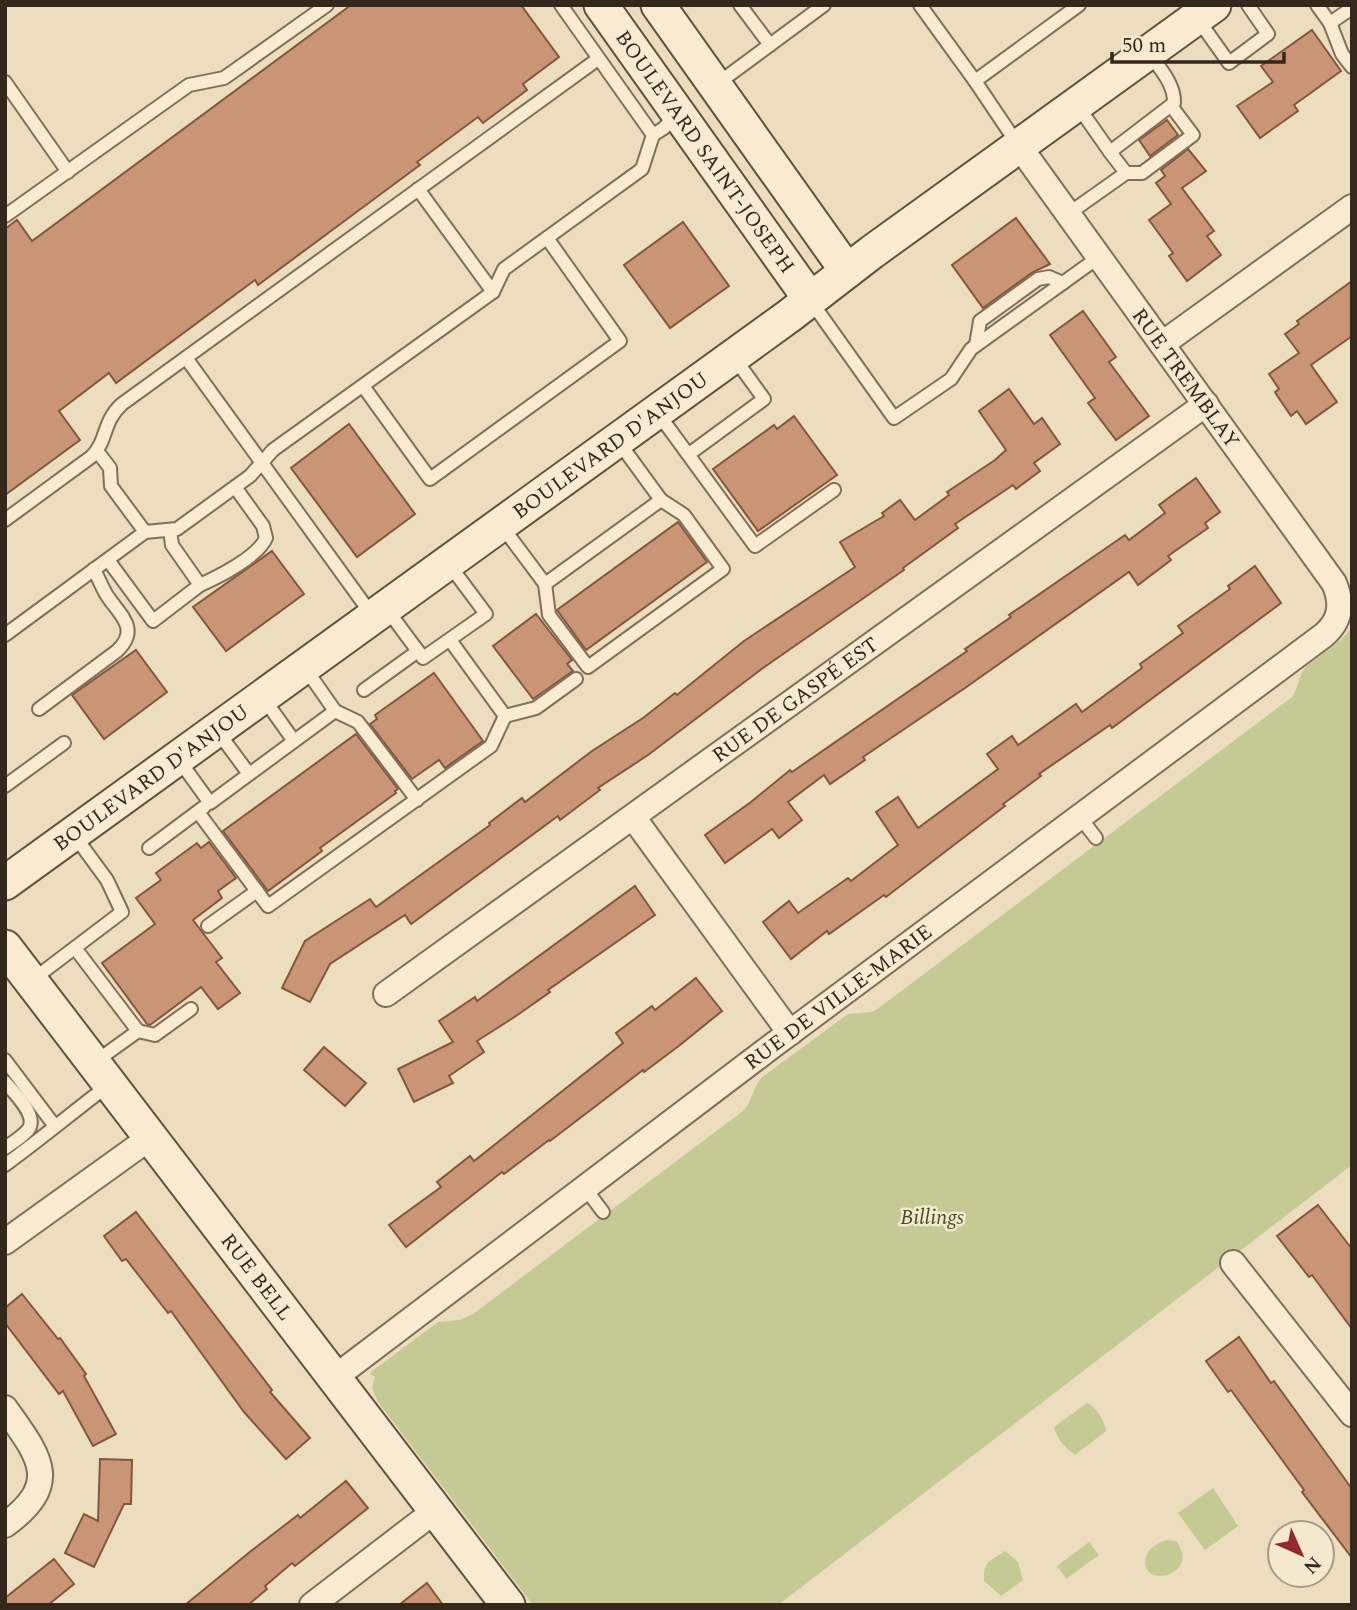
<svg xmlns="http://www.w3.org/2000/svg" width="1357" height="1610" font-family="Spectral,serif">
  <rect width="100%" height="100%" fill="#ecddbf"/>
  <!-- green -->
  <g fill="#c5ca94">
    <path d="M 1352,626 L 1352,1165 L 778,1605 L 533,1605 L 378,1402 L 372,1388 L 375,1377 L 370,1374 L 372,1371 L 438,1322 L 460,1320 L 473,1314 L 743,1111 C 753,1101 752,1088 761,1078 L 848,1014 L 872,1012 L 880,1007 L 1292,697 C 1299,688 1298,674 1306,667 C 1322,652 1341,645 1352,626 Z"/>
    <path d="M 1087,1403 C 1096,1407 1105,1421 1106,1431 L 1075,1455 C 1065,1448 1057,1439 1054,1427 Z"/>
    <path d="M 1213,1488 L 1238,1526 L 1205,1550 L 1178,1513 Z"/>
    <path d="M 1167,1540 L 1176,1541 C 1203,1575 1138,1591 1146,1557 C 1149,1547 1158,1543 1167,1540 Z"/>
    <path d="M 1089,1542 L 1099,1555 L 1066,1579 L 1057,1566 Z"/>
    <path d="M 1005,1551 L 1018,1562 L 1023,1580 L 1001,1596 L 984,1581 C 983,1561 990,1561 1005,1551 Z"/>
  </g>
  <!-- building -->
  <g fill="#ca9576" stroke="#83573e" stroke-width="2">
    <path d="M 351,5 L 521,5 L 559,57 L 523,84 L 527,90 L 483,123 L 478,117 L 417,162 L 420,165 L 258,285 L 255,280 L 116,383 L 109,373 L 59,411 L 80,440 L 5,495 L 5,229 L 17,220 L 32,241 Z"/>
    <path d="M 1312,30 L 1341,71 L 1294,105 L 1298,111 L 1260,138 L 1237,106 L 1273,82 L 1261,66 Z"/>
    <path d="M 1167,120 L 1178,135 L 1150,156 L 1139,140 Z"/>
    <path d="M 1188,149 L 1206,171 L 1182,188 L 1214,231 L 1207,236 L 1221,255 L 1187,281 L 1169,256 L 1173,253 L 1149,220 L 1171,204 L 1156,183 L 1165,176 L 1161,170 Z"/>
    <path d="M 1016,218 L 1050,264 L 1033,272 L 983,308 L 952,265 Z"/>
    <path d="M 683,222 L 729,286 L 670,328 L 624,265 Z"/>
    <path d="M 1352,281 L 1352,336 L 1311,365 L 1337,402 L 1306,424 L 1297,411 L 1291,416 L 1278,397 L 1275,392 L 1279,389 L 1269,374 L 1299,353 L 1285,334 L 1299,324 L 1297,321 Z"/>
    <path d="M 1083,311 L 1116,357 L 1109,362 L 1149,416 L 1116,440 L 1088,403 L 1095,398 L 1050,335 Z"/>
    <path d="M 1009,389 L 1034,424 L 1042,418 L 1060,444 L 1034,463 L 1040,471 L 1016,489 L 1013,485 L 955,524 L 958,528 L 903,568 L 904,570 L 763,668 L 648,755 L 598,788 L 600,790 L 560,820 L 558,816 L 411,924 L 405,915 L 330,964 L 310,1002 L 282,988 L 305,941 L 370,899 L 376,907 L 490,825 L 489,823 L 522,798 L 525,802 L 592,751 L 643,718 L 675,693 L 677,695 L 744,641 L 855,567 L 840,542 L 884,516 L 882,513 L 900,500 L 915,520 L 949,495 L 947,492 L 995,460 L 1006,450 L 979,411 Z"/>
    <path d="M 794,416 L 837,475 L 758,531 L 713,469 L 774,425 L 777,429 Z"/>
    <path d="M 349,424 L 415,514 L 357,557 L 291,468 Z"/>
    <path d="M 1196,478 L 1220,512 L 1205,523 L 1208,528 L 1168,556 L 1171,560 L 1138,585 L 1129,572 L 965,688 L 863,757 L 865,760 L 830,784 L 824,775 L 788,802 L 802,820 L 779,838 L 772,829 L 725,863 L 705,835 L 751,802 L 790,770 L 792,772 L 967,651 L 965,649 L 1011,617 L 1009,615 L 1125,535 L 1129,540 L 1165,513 L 1159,505 Z"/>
    <path d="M 678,522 L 707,562 L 586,650 L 557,610 Z"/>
    <path d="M 272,551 L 304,594 L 226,651 L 193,607 Z"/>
    <path d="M 1255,566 L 1281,603 L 1112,728 L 1110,725 L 1039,774 L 1041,776 L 1003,804 L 1005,806 L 886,897 L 884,895 L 829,934 L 827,931 L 791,959 L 763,922 L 789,901 L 798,913 L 848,878 L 851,881 L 898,845 L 876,812 L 898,797 L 918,828 L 998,769 L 987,754 L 1012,736 L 1018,745 L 1076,704 L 1082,712 L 1142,668 L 1140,664 L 1183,633 L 1178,626 L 1230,589 L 1228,586 Z"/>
    <path d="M 536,614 L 572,660 L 567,664 L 573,671 L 533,699 L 493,646 Z"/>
    <path d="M 136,650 L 167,692 L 104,739 L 72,695 Z"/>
    <path d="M 434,673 L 483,741 L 445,768 L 439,760 L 412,779 L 370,724 L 377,719 L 375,715 Z"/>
    <path d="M 356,734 L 398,789 L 395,791 L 396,793 L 320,848 L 322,851 L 268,891 L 223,831 Z"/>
    <path d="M 209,842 L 236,878 L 218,891 L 222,898 L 193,920 L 222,958 L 216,962 L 240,993 L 218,1009 L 201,987 L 150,1025 L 147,1024 L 102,963 L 155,924 L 136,898 L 161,880 L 156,873 L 197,843 L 201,848 Z"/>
    <path d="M 635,886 L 655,915 L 548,990 L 550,992 L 516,1016 L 477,1041 L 484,1052 L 449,1076 L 453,1083 L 414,1102 L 398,1069 L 453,1042 L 439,1021 L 475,997 L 477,1001 Z"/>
    <path d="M 696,978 L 722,1011 L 680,1045 L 644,1072 L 643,1070 L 550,1141 L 549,1140 L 504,1174 L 502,1172 L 406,1247 L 389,1225 L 441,1187 L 437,1182 L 470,1156 L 474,1161 L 623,1043 L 616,1033 L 652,1006 L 655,1010 Z"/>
    <path d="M 324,1047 L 366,1083 L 345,1106 L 304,1070 Z"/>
    <path d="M 1318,1205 L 1352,1249 L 1352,1329 L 1312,1275 L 1309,1277 L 1277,1236 Z"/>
    <path d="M 136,1212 L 272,1390 L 270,1392 L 310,1438 L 286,1459 L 244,1412 L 171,1311 L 168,1313 L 126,1259 L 122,1261 L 104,1236 Z"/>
    <path d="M 22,1294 L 58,1339 L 60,1338 L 86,1374 L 84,1376 L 116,1434 L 93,1446 L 63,1391 L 59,1394 L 5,1323 L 5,1308 Z"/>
    <path d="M 1239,1337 L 1271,1383 L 1274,1381 L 1352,1489 L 1352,1558 L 1302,1492 L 1304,1490 L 1231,1390 L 1228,1392 L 1206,1361 Z"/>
    <path d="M 100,1459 L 132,1460 L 131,1504 L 124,1504 L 94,1567 L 65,1553 L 84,1514 L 98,1521 Z"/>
    <path d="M 346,1481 L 368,1508 L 295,1566 L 292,1563 L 265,1586 L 267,1589 L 248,1605 L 185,1605 L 251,1551 L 298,1515 L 300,1518 Z"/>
    <path d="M 54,1559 L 74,1584 L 48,1605 L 5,1605 L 5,1598 Z"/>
    <path d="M 427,1583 L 443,1605 L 399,1605 Z"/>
  </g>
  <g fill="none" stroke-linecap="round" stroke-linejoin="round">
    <!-- lane casing -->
    <g stroke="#846e58" stroke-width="16">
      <g id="lane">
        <path d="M 561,5 L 653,135 L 664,128 L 677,113"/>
        <path d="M 740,5 L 770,45"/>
        <path d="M 920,5 L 975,81 L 1079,5"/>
        <path d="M 1317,5 L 1330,23 L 1352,8"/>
        <path d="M 1197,18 L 1229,63 L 1268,34 L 1248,5"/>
        <path d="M 1330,23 L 1342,54 L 1352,67"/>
        <path d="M 975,81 L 1018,145"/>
        <path d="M 5,82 L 68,172"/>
        <path d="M 717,84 L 824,5"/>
        <path d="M 1077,105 L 1110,152 L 1174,103 C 1175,85 1160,68 1149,54"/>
        <path d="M 1126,173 L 1142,173 L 1193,135 L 1172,107"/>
        <path d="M 418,189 L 493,292"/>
        <path d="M 1068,214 L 1126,173 L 1110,152"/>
        <path d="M 5,216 L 189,85 L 224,78 L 327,5"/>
        <path d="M 810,300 L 894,418 L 951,379 L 971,349 L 1099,257"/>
        <path d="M 976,345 L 980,321 L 1038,279 L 1049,277 L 1063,283"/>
        <path d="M 186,358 L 372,615"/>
        <path d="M 363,386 L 430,479 L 620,341 L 547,238"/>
        <path d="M 657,412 L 755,546 L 834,490"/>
        <path d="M 689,454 L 764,399 L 733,356"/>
        <path d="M 5,520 L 91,457 C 108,441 102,422 122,404 L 598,59"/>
        <path d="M 501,525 L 545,584 L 661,500 L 618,441"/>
        <path d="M 145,532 L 177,529 L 250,476 L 273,450 L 493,292 L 504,269 L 642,169 L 653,135"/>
        <path d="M 108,560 L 153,621 L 200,585 L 172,545 L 170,530"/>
        <path d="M 545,584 L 549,615 L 588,667 L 723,569 L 684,515 L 661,500"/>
        <path d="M 200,585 C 218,577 258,557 266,538 L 263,526 L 235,487"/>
        <path d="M 386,608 L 423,658 L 486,614 L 448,563"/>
        <path d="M 5,635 L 145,532 L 111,486 L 110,468 L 97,451"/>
        <path d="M 450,640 L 505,716"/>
        <path d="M 364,690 L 418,651"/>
        <path d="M 264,699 L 294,741"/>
        <path d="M 39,709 L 117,651 C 141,628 119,615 106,594 C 102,587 98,578 94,569"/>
        <path d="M 335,711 L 358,722 L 417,800"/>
        <path d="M 218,732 L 249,774"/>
        <path d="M 179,760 L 210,803 L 335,711 L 305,668"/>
        <path d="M 5,786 L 64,743"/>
        <path d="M 198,812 L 268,906 L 491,746 L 505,716 L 536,708 L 576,679"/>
        <path d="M 1080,817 L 1096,838"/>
        <path d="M 149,848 L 204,807"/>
        <path d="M 208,926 L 257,891"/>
        <path d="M 75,948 L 138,1031 L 95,1062"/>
        <path d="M 31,981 L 122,912 L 107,880 L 74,835"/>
        <path d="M 138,1031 L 155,1035 L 191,1009"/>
        <path d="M 5,1060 L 54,1125"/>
        <path d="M 5,1082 C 14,1093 39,1116 28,1130 C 22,1137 12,1143 5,1148"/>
        <path d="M 5,1165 C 41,1139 74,1111 110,1084"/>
        <path d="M 585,1188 L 603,1212"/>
      </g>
    </g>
    <!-- street casing -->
    <g stroke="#846e58" stroke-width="28">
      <g id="street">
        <path d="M 1162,344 L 1352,207"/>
        <path d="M 633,817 L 790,1033"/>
        <path id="s1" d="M 386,994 L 1206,404"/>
        <path d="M 5,1242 L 151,1137"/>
        <path d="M 1233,1263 L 1352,1414"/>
        <path id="s2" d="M 334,1378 L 772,1046 L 1324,635 C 1341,620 1343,604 1334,583 L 1019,146"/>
        <path d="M 5,1408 C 39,1456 63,1483 5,1525"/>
        <path d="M 312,1605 L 436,1510"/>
      </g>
    </g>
    <!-- secondary casing -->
    <g stroke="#664f3b" stroke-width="37">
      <g id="secondary">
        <path id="s3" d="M 601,5 L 810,299"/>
        <path d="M 658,5 L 847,271"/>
        <path id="s4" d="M 5,883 L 789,316 L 872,252 L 1214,5"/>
        <path id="s5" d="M 5,947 L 508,1605"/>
      </g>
    </g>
    <!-- lane -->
    <use href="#lane" stroke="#f8ebd2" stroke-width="12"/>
    <!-- street -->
    <use href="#street" stroke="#f8ebd2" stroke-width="24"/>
    <!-- secondary -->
    <use href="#secondary" stroke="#f8ebd2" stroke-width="33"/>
  </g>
  <g text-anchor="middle" stroke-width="5" stroke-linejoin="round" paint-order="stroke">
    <!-- street labels -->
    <g font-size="21" fill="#34271c" stroke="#f4e8ce">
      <text dy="7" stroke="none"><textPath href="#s3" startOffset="180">BOULEVARD SAINT-JOSEPH</textPath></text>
      <text transform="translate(1186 378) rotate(54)" y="7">RUE TREMBLAY</text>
      <text dy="7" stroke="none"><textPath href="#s4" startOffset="747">BOULEVARD D'ANJOU</textPath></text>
      <text dy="7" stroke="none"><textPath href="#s1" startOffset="504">RUE DE GASPÉ EST</textPath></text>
      <text dy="7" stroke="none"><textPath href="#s4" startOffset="180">BOULEVARD D'ANJOU</textPath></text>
      <text dy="7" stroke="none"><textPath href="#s2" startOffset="632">RUE DE VILLE-MARIE</textPath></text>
      <text dy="7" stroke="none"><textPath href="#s5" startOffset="415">RUE BELL</textPath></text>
    </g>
    <!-- park labels -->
    <g font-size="21" font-style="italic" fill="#465023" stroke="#f4e8ce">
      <text x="932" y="1224">Billings</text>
    </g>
  </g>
  <!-- border -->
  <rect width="1357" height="1610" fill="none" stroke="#34271c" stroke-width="14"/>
  <!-- north arrow -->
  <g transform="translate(1301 1554) rotate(135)"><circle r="33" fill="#f4e8ce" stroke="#a79b87" stroke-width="2"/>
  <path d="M0-5L12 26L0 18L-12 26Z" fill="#922a2e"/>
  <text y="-10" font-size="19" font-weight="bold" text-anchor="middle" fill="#34271c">N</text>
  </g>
  <!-- scale -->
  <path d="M1112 52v10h172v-10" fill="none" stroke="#34271c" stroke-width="3.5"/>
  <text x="1122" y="52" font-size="21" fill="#34271c" stroke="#f4e8ce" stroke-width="5" paint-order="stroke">50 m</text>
</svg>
